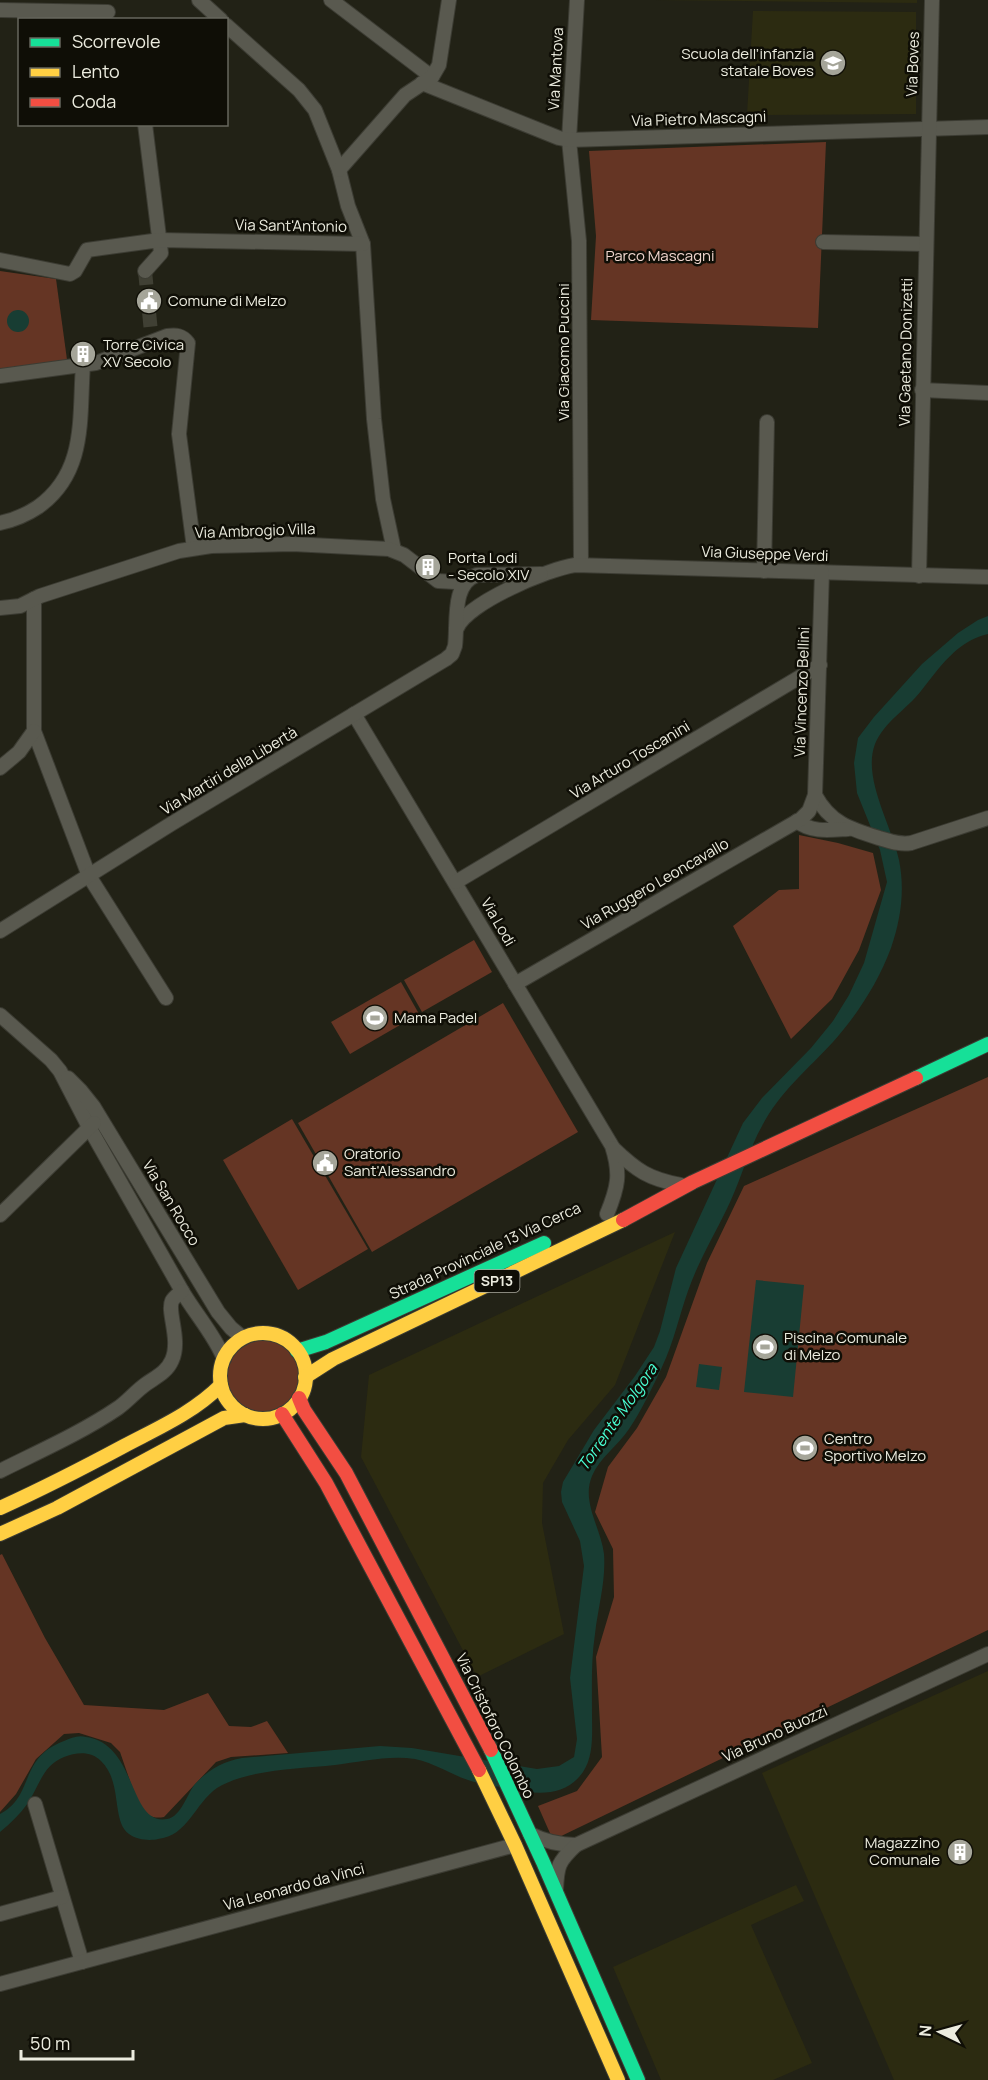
<svg xmlns="http://www.w3.org/2000/svg" width="988" height="2080" font-family="Manrope,sans-serif">
  <rect width="100%" height="100%" fill="#222216"/>
  <!-- built -->
  <g fill="#2c2b11">
    <path d="M 655,0 L 917,0 L 917,3 Z"/>
    <path d="M 753,11 L 916,12 L 916,114 L 747,115 Z"/>
    <path d="M 675,1232 L 615,1385 L 568,1440 L 543,1483 L 542,1523 L 564,1634 L 477,1677 L 361,1457 L 369,1375 Z"/>
    <path d="M 988,1671 L 988,2080 L 894,2080 L 762,1773 Z"/>
    <path d="M 796,1885 L 804,1901 L 751,1925 L 812,2063 L 773,2080 L 661,2080 L 613,1967 Z"/>
  </g>
  <!-- green -->
  <g fill="#653524">
    <path d="M 826,142 L 818,328 L 591,320 L 596,236 L 589,151 Z"/>
    <path d="M 0,271 L 56,279 L 68,367 L 0,376 Z"/>
    <path d="M 799,835 L 838,843 L 873,853 L 881,890 L 859,950 L 832,999 L 791,1039 L 733,926 L 779,890 L 799,889 Z"/>
    <path d="M 474,940 L 492,972 L 422,1012 L 404,980 Z"/>
    <path d="M 401,982 L 419,1014 L 350,1054 L 331,1022 Z"/>
    <path d="M 503,1003 L 578,1132 L 372,1252 L 298,1123 Z"/>
    <path d="M 988,1077 L 988,1630 L 553,1840 L 538,1806 L 577,1791 L 602,1757 L 596,1657 L 614,1597 L 613,1549 L 595,1512 L 608,1467 L 637,1428 L 666,1377 L 707,1263 L 744,1186 Z"/>
    <path d="M 292,1119 L 368,1249 L 298,1290 L 223,1160 Z"/>
    <circle cx="263" cy="1375" r="37"/>
    <path d="M 2,1554 L 45,1638 L 84,1705 L 164,1710 L 208,1693 L 229,1726 L 251,1727 L 267,1721 L 288,1753 L 231,1757 L 216,1762 L 164,1817 C 154,1819 148,1816 140,1810 L 120,1752 L 111,1743 L 79,1733 L 64,1734 L 36,1759 L 16,1794 L 0,1812 L 0,1555 Z"/>
  </g>
  <!-- water -->
  <g fill="#183d33">
    <circle cx="18" cy="321" r="11"/>
    <path d="M 988,616 L 988,634 C 957,641 940,667 921,691 C 907,709 884,722 875,744 C 862,778 892,826 899,860 C 905,890 901,919 891,948 C 878,983 857,1015 833,1042 C 808,1069 779,1093 762,1126 C 749,1149 742,1176 731,1200 C 717,1231 699,1259 688,1291 C 679,1316 674,1342 662,1367 C 652,1388 642,1410 629,1429 C 618,1446 600,1457 592,1476 C 581,1502 601,1528 604,1554 C 606,1582 598,1607 595,1634 C 591,1660 592,1687 592,1714 C 592,1733 594,1756 583,1772 C 563,1801 529,1793 500,1787 C 490,1785 480,1784 471,1781 C 451,1775 435,1763 415,1759 C 389,1755 360,1762 335,1765 C 299,1769 248,1769 217,1788 C 195,1803 188,1836 158,1839 C 150,1841 137,1840 129,1834 C 111,1821 123,1782 101,1761 C 91,1751 77,1752 64,1757 C 43,1765 39,1786 28,1803 C 20,1814 11,1823 0,1832 L 0,1814 C 35,1796 18,1758 64,1741 C 71,1738 78,1735 86,1737 C 138,1744 128,1826 167,1819 C 181,1817 187,1794 195,1784 C 208,1770 224,1761 242,1758 L 380,1746 L 412,1748 L 537,1769 L 559,1766 L 574,1757 L 577,1739 L 570,1678 L 584,1566 L 580,1541 L 562,1502 L 561,1492 L 563,1482 L 594,1430 L 635,1376 L 654,1347 L 660,1331 L 676,1268 L 743,1123 L 762,1098 L 811,1048 L 833,1021 L 849,995 L 864,963 L 887,882 L 880,850 L 857,793 L 854,763 L 858,738 L 874,717 L 922,664 L 958,633 L 978,620 Z"/>
    <path d="M 756,1280 L 804,1285 L 793,1397 L 744,1392 Z"/>
    <path d="M 699,1364 L 722,1367 L 719,1390 L 696,1387 Z"/>
  </g>
  <g fill="none" stroke-linecap="round" stroke-linejoin="round">
    <!-- street-tunnel -->
    <path stroke="#404034" stroke-width="14" stroke-dasharray="14 7" stroke-linecap="butt" d="M 145,271 L 151,332"/>
    <!-- street casing -->
    <g stroke="#3c3c33" stroke-width="16">
      <g id="street">
        <path d="M 199,0 L 221,20"/>
        <path d="M 331,0 L 432,77"/>
        <path d="M 577,0 L 569,140 L 579,241 L 581,565"/>
        <path d="M 0,10 L 108,12"/>
        <path d="M 226,25 L 299,90 L 315,110 L 339,170 L 348,206 L 363,244 L 374,419 L 383,499 L 394,550"/>
        <path d="M 422,83 L 559,138 L 569,140 L 988,127"/>
        <path d="M 145,124 L 161,253 L 145,271"/>
        <path d="M 339,170 L 405,95 L 432,77 L 439,65 L 449,0"/>
        <path d="M 823,242 L 925,244"/>
        <path d="M 0,260 L 70,274 L 75,271 L 87,250 L 160,240 L 363,244"/>
        <path d="M 0,376 L 96,363 L 167,336 C 176,335 182,335 188,343 L 179,434 L 194,548"/>
        <path d="M 922,390 L 988,393"/>
        <path d="M 0,523 C 14,520 26,515 38,507 C 87,472 79,418 83,365"/>
        <path d="M 764,571 L 767,422"/>
        <path d="M 919,576 L 932,0"/>
        <path d="M 34,599 L 34,731 L 89,876 L 166,998"/>
        <path d="M 0,608 L 20,606 L 40,596 L 179,551 L 211,546 L 292,544 L 389,549 L 404,555 L 438,581 L 455,582 L 471,577"/>
        <path d="M 457,628 C 467,603 548,569 575,565 L 988,577"/>
        <path d="M 354,714 L 612,1146 C 621,1174 618,1187 607,1214"/>
        <path d="M 0,768 L 19,752 L 34,731"/>
        <path d="M 815,795 C 830,823 850,829 879,838 C 890,841 899,845 911,843 L 988,818"/>
        <path d="M 797,821 C 811,833 831,830 848,829"/>
        <path d="M 456,882 L 820,665"/>
        <path d="M 0,931 L 171,824 L 446,659 L 452,654 L 455,646 C 458,624 451,583 477,575 L 541,574"/>
        <path d="M 515,984 L 801,819 L 809,811 L 815,795 L 822,572"/>
        <path d="M 0,1015 L 51,1060 L 60,1071 L 89,1127 L 182,1291 C 194,1312 216,1337 224,1359"/>
        <path d="M 68,1078 L 81,1091 L 93,1106 L 218,1312 L 231,1328 L 243,1338"/>
        <path d="M 613,1148 C 637,1171 649,1179 681,1185"/>
        <path d="M 0,1215 L 94,1123"/>
        <path d="M 0,1471 C 40,1451 81,1433 118,1408 C 128,1401 136,1391 146,1384 C 156,1377 167,1372 172,1360 C 181,1340 167,1312 172,1301 C 174,1297 179,1294 182,1291"/>
        <path d="M 35,1804 L 82,1962"/>
        <path d="M 530,1834 C 546,1842 559,1845 576,1845"/>
        <path d="M 556,1890 C 557,1866 558,1862 576,1845 L 988,1654"/>
        <path d="M 0,1914 L 62,1897"/>
        <path d="M 0,1984 L 515,1845"/>
      </g>
    </g>
    <!-- fast casing -->
    <g stroke="#3c3c33" stroke-width="16">
      <g id="fast">
        <path d="M 916,1078 L 988,1044"/>
        <path d="M 297,1351 L 326,1342 L 544,1243"/>
        <path d="M 491,1750 L 543,1862 L 638,2080"/>
      </g>
    </g>
    <!-- slow casing -->
    <g stroke="#3c3c33" stroke-width="16">
      <g id="slow">
        <circle cx="263" cy="1376" r="43"/>
        <path d="M 305,1377 L 333,1359 L 623,1220"/>
        <path d="M 0,1508 C 42,1489 83,1468 124,1446 C 158,1428 193,1413 221,1385"/>
        <path d="M 0,1534 L 57,1508 L 224,1418 L 245,1415"/>
        <path d="M 479,1770 L 515,1845 L 618,2080"/>
      </g>
    </g>
    <!-- jam casing -->
    <g stroke="#3c3c33" stroke-width="16">
      <g id="jam">
        <path d="M 623,1220 L 693,1182 L 916,1078"/>
        <path d="M 299,1398 L 304,1410 L 346,1473 L 491,1750"/>
        <path d="M 282,1414 L 326,1483 L 479,1770"/>
      </g>
    </g>
    <!-- street -->
    <use href="#street" stroke="#59594f" stroke-width="14"/>
    <!-- fast -->
    <use href="#fast" stroke="#16e098" stroke-width="14"/>
    <!-- slow -->
    <use href="#slow" stroke="#ffcf43" stroke-width="14"/>
    <!-- jam -->
    <use href="#jam" stroke="#f24e42" stroke-width="14"/>
  </g>
  <!-- icons -->
  <defs>
    <g id="school-disc" transform="scale(1.35)"><circle r="9.5" fill="#a5a599" stroke="#0f0e06"/><path d="M0-5L7-2L0 1L-7-2ZM-4 1L0 2.5L4 1V4Q0 6-4 4Z" fill="#fff"/></g>
    <g id="civic-disc" transform="scale(1.35)"><circle r="9.5" fill="#a5a599" stroke="#0f0e06"/><path d="M-.6-6.5H3V-4.5H.6V-3L4-1V1h2V6H-6V1h2V-1L-.6-3ZM-1.2 2.5V6h2.4V2.5Z" fill="#fff"/></g>
    <g id="building-disc" transform="scale(1.35)"><circle r="9.5" fill="#a5a599" stroke="#0f0e06"/><path d="M-4-6H4V6H1V3H-1V6H-4ZM-2.5-4.3h1.7v1.8h-1.7ZM.8-4.3h1.7v1.8H.8ZM-2.5-1h1.7V.8h-1.7ZM.8-1h1.7V.8H.8Z" fill="#fff"/></g>
    <g id="stadium-disc" transform="scale(1.35)"><circle r="9.5" fill="#a5a599" stroke="#0f0e06"/><path d="M0-5a6.5 5 0 1 0 0 10a6.5 5 0 1 0 0-10ZM-3.5-1.8h7v3.6h-7Z" fill="#fff"/></g>
  </defs>
  <g fill-rule="evenodd">
    <use href="#school-disc" x="833" y="63"/>
    <use href="#civic-disc" x="149" y="301"/>
    <use href="#building-disc" x="83" y="354"/>
    <use href="#building-disc" x="428" y="567"/>
    <use href="#stadium-disc" x="375" y="1018"/>
    <use href="#civic-disc" x="325" y="1163"/>
    <use href="#stadium-disc" x="765" y="1347"/>
    <use href="#stadium-disc" x="805" y="1448"/>
    <use href="#building-disc" x="960" y="1852"/>
  </g>
  <g text-anchor="middle" stroke-width="5" stroke-linejoin="round" paint-order="stroke">
    <!-- shield labels -->
    <rect fill="#0f0e06" stroke="#aaa99e" stroke-width="1.5" x="474.5" y="1270" width="45" height="22" rx="4.5"/>
    <g font-size="14" font-weight="bold" fill="#ececdf">
      <text x="497" y="1286">SP13</text>
    </g>
    <!-- poi labels -->
    <g font-size="15" fill="#ececdf" stroke="#0f0e06" text-anchor="start">
      <text x="814" y="59" text-anchor="end">Scuola dell’infanzia<tspan x="814" dy="17">statale Boves</tspan></text>
      <text x="168" y="306">Comune di Melzo</text>
      <text x="103" y="350">Torre Civica<tspan x="103" dy="17">XV Secolo</tspan></text>
      <text x="448" y="563">Porta Lodi<tspan x="448" dy="17">- Secolo XIV</tspan></text>
      <text x="394" y="1023">Mama Padel</text>
      <text x="344" y="1159">Oratorio<tspan x="344" dy="17">Sant'Alessandro</tspan></text>
      <text x="784" y="1343">Piscina Comunale<tspan x="784" dy="17">di Melzo</tspan></text>
      <text x="824" y="1444">Centro<tspan x="824" dy="17">Sportivo Melzo</tspan></text>
      <text x="940" y="1848" text-anchor="end">Magazzino<tspan x="940" dy="17">Comunale</tspan></text>
    </g>
    <!-- street labels -->
    <g font-size="15" fill="#ececdf" stroke="#0f0e06">
      <text transform="translate(913 64) rotate(-88)" y="5">Via Boves</text>
      <text transform="translate(556 69) rotate(-87)" y="5">Via Mantova</text>
      <text transform="translate(699 119) rotate(-2)" y="5">Via Pietro Mascagni</text>
      <text transform="translate(291 226) rotate(1)" y="5">Via Sant'Antonio</text>
      <text transform="translate(564 352) rotate(-90)" y="5">Via Giacomo Puccini</text>
      <text transform="translate(906 352) rotate(-89)" y="5">Via Gaetano Donizetti</text>
      <text transform="translate(255 531) rotate(-2)" y="5">Via Ambrogio Villa</text>
      <text transform="translate(765 554) rotate(2)" y="5">Via Giuseppe Verdi</text>
      <text transform="translate(802 692) rotate(-88)" y="5">Via Vincenzo Bellini</text>
      <text transform="translate(630 760) rotate(-31)" y="5">Via Arturo Toscanini</text>
      <text transform="translate(229 771) rotate(-31)" y="5">Via Martiri della Libertà</text>
      <text transform="translate(655 884) rotate(-30)" y="5">Via Ruggero Leoncavallo</text>
      <text transform="translate(498 922) rotate(60)" y="5">Via Lodi</text>
      <text transform="translate(171 1203) rotate(59)" y="5">Via San Rocco</text>
      <text transform="translate(485 1251) rotate(-25)" y="5">Strada Provinciale 13 Via Cerca</text>
      <text transform="translate(495 1726) rotate(64)" y="5">Via Cristoforo Colombo</text>
      <text transform="translate(775 1734) rotate(-25)" y="5">Via Bruno Buozzi</text>
      <text transform="translate(294 1887) rotate(-15)" y="5">Via Leonardo da Vinci</text>
    </g>
    <!-- park labels -->
    <g font-size="15" fill="#f0d6ce" stroke="#0f0e06">
      <text x="660" y="261">Parco Mascagni</text>
    </g>
    <!-- water labels -->
    <g font-size="16" font-style="italic" fill="#49fed4" stroke="#0f0e06">
      <text transform="translate(617 1417) rotate(-55)" y="6">Torrente Molgora</text>
    </g>
  </g>
  <!-- legend -->
  <rect x="18" y="18" width="210" height="108" fill="#0f0e06" stroke="#67675d" stroke-width="1.5"/>
  <rect x="30" y="38" width="30" height="9" fill="#16e098" stroke="#67675d" stroke-width="1.5"/>
  <text x="72" y="48" font-size="18" fill="#ececdf">Scorrevole</text>
  <rect x="30" y="68" width="30" height="9" fill="#ffcf43" stroke="#67675d" stroke-width="1.5"/>
  <text x="72" y="78" font-size="18" fill="#ececdf">Lento</text>
  <rect x="30" y="98" width="30" height="9" fill="#f24e42" stroke="#67675d" stroke-width="1.5"/>
  <text x="72" y="108" font-size="18" fill="#ececdf">Coda</text>
  <!-- north arrow -->
  <g transform="translate(940 2032) rotate(275)" stroke="#0f0e06" stroke-width="4.5" paint-order="stroke">
  <path d="M0-4.5L10 22L0 15L-10 22Z" fill="#ececdf"/>
  <text y="-9" font-size="16" font-weight="bold" text-anchor="middle" fill="#ececdf">N</text>
  </g>
  <!-- scale -->
  <path d="M21 2050v9h112v-9" fill="none" stroke="#ececdf" stroke-width="3"/>
  <text x="30" y="2050" font-size="18" fill="#ececdf" stroke="#0f0e06" stroke-width="4.5" paint-order="stroke">50 m</text>
</svg>
